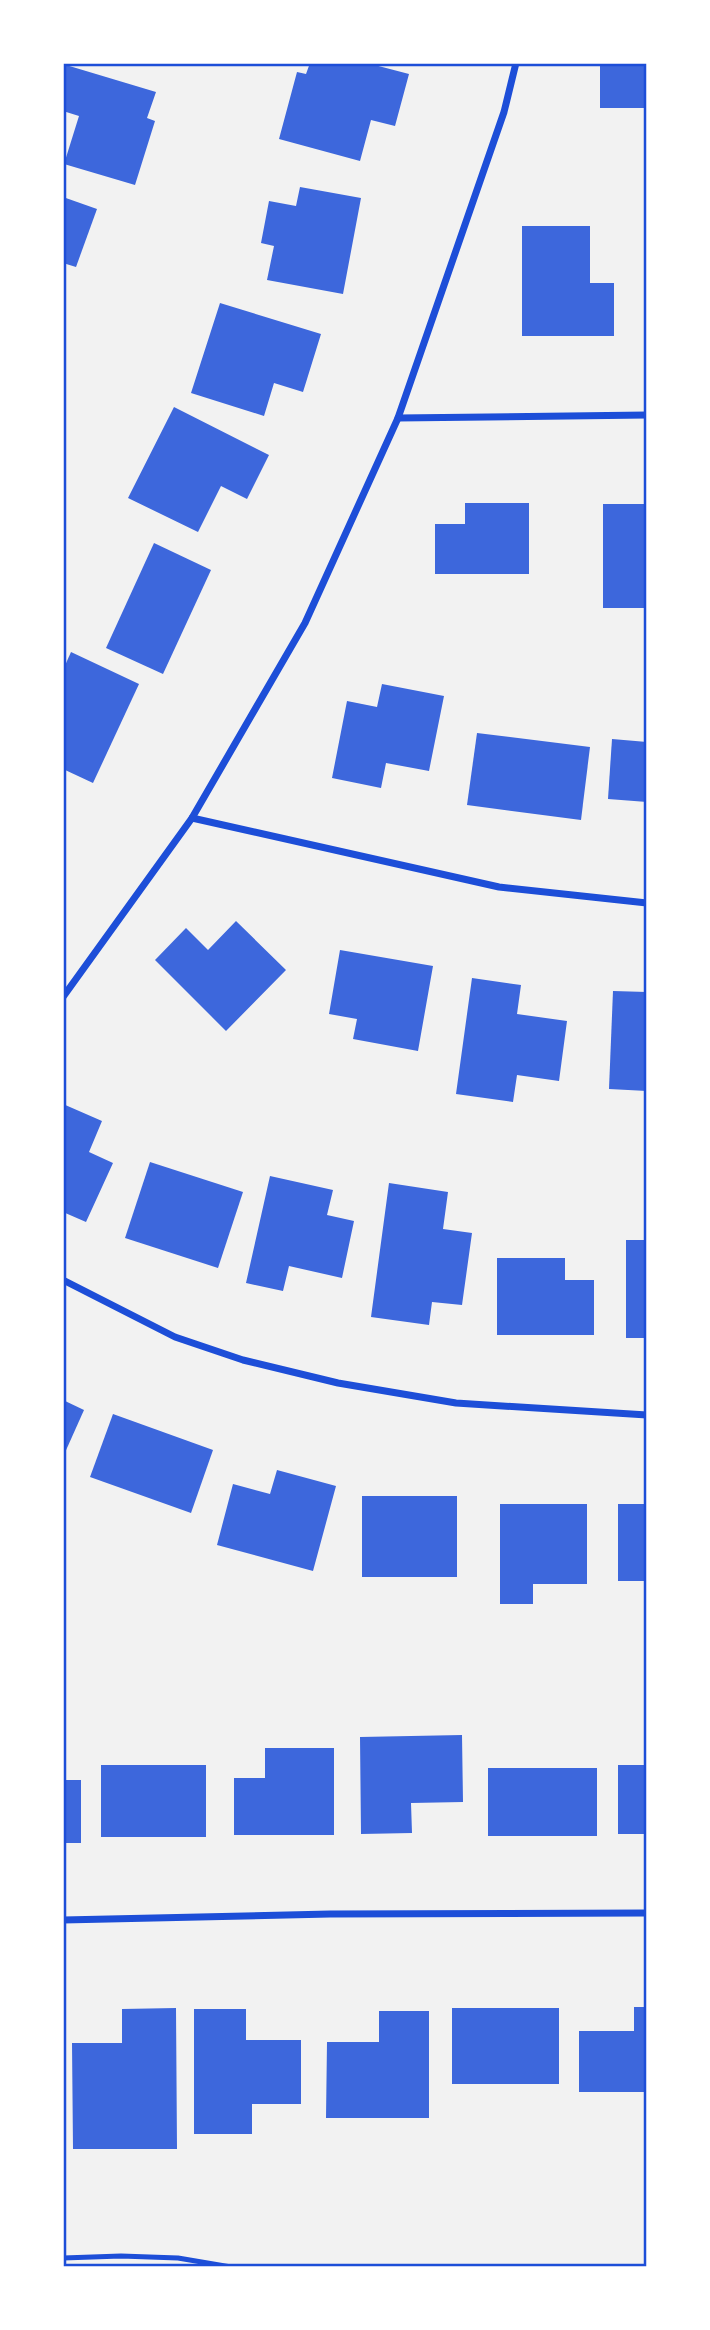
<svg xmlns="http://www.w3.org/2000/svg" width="710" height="2330" font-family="Mulish,sans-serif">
  <rect width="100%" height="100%" fill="#f2f2f2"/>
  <!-- building -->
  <g fill="#3d67dc">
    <path d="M 310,63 L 367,63 L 409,74 L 395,126 L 371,120 L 360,161 L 279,139 L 297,72 L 306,74 Z"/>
    <rect x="600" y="63" width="47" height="45"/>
    <path d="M 66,65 L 156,92 L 147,118 L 155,121 L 135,185 L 64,164 L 79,116 L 63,111 L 63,74 Z"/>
    <path d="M 300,187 L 361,198 L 343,294 L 267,280 L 274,246 L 261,243 L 269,201 L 296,206 Z"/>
    <path d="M 63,197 L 97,209 L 76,267 L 63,263 Z"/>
    <path d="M 522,226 L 590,226 L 590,283 L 614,283 L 614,336 L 522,336 Z"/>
    <path d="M 220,303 L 321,334 L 303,392 L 274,383 L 264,416 L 191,393 Z"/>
    <path d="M 174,407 L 269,455 L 247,499 L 221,486 L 198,532 L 128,498 Z"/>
    <path d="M 465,503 L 529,503 L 529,574 L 435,574 L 435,524 L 465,524 Z"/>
    <rect x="603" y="504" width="44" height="104"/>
    <path d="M 154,543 L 211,570 L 163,674 L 106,648 Z"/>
    <path d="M 71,652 L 139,684 L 93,783 L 63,769 L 63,670 Z"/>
    <path d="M 382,684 L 444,696 L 429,771 L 386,763 L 381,788 L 332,778 L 347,701 L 377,707 Z"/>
    <path d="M 477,733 L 590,747 L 581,820 L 467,805 Z"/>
    <path d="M 612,739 L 647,742 L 647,802 L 608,799 Z"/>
    <path d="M 236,921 L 286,970 L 226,1031 L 155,960 L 186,928 L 208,950 Z"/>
    <path d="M 340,950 L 433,966 L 418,1051 L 353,1039 L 357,1019 L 329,1014 Z"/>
    <path d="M 472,978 L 521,985 L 517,1014 L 567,1021 L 559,1081 L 517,1075 L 513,1102 L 456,1094 Z"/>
    <path d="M 613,991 L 647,992 L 647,1091 L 609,1089 Z"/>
    <path d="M 63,1104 L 102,1121 L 89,1152 L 113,1163 L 86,1222 L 63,1212 Z"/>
    <path d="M 150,1162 L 243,1192 L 218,1268 L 125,1238 Z"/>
    <path d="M 270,1176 L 333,1190 L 327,1215 L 354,1221 L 342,1278 L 289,1266 L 283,1291 L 246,1283 Z"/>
    <path d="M 389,1183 L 448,1192 L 443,1229 L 472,1233 L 462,1305 L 432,1302 L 429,1325 L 371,1317 Z"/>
    <rect x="626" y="1240" width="21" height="98"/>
    <path d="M 497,1258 L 565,1258 L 565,1280 L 594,1280 L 594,1335 L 497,1335 Z"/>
    <path d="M 63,1400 L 84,1410 L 63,1457 Z"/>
    <path d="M 113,1414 L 213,1450 L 191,1513 L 90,1477 Z"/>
    <path d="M 277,1470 L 336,1486 L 313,1571 L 217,1545 L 233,1484 L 270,1494 Z"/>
    <rect x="362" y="1496" width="95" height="81"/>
    <path d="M 500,1504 L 587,1504 L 587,1584 L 533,1584 L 533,1604 L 500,1604 Z"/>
    <rect x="618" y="1504" width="29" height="77"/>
    <path d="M 462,1735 L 463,1802 L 411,1803 L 412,1833 L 361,1834 L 360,1737 Z"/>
    <path d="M 265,1748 L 334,1748 L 334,1835 L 234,1835 L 234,1778 L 265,1778 Z"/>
    <rect x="101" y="1765" width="105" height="72"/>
    <rect x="618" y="1765" width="29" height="69"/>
    <rect x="488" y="1768" width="109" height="68"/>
    <rect x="63" y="1780" width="18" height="63"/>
    <path d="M 634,2007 L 647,2007 L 647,2092 L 579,2092 L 579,2031 L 634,2031 Z"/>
    <path d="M 176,2008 L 177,2149 L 73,2149 L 72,2043 L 122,2043 L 122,2009 Z"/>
    <rect x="452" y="2008" width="107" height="76"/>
    <path d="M 194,2009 L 246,2009 L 246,2040 L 301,2040 L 301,2104 L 252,2104 L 252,2134 L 194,2134 Z"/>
    <path d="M 379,2011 L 429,2011 L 429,2118 L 326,2118 L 327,2042 L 379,2042 Z"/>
  </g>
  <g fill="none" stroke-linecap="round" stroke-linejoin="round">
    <!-- service -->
    <path stroke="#1d4ed8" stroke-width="5" d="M 63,2258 L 121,2256 L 178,2258 L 231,2267"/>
    <!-- minor -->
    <g stroke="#1d4ed8" stroke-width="7">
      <path d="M 398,418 L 647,415"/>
      <path d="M 192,818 L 499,887 L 647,903"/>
      <path d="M 63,997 L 192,818 L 305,623 L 398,418 L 504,112 L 516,63"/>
      <path d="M 63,1280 L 175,1337 L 243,1360 L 338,1383 L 456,1403 L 647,1415"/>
      <path d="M 63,1920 L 330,1914 L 647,1913"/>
    </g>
  </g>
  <!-- border -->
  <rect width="710" height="2330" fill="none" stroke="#ffffff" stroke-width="130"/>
  <rect x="65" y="65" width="580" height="2200" fill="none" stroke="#1d4ed8" stroke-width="2.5"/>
</svg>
